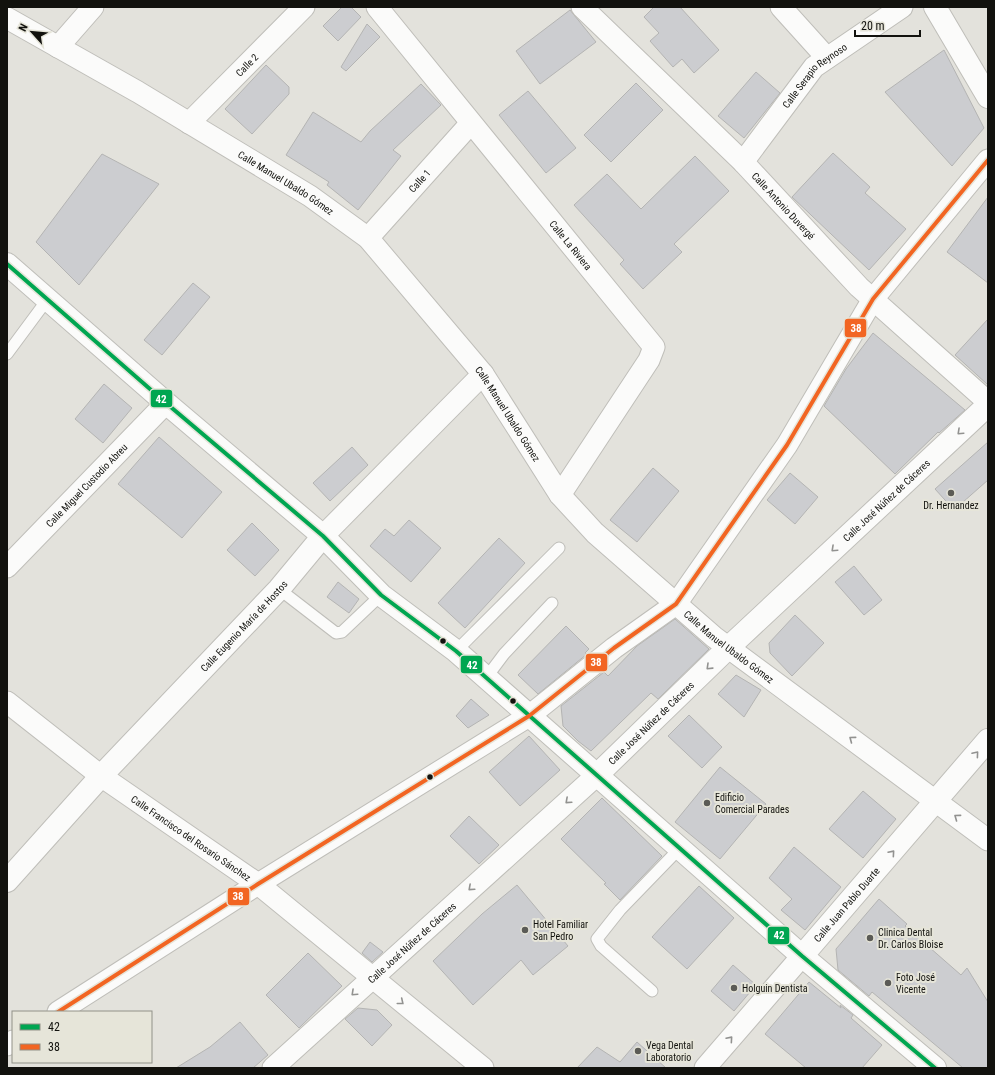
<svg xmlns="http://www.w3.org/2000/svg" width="995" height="1075" font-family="'Roboto Condensed',sans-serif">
  <rect width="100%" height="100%" fill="#e3e2dc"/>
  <!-- building -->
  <g fill="#cccdd0" stroke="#b4b4b3">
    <path d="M 342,7 L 351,7 L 361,17 L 338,41 L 323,26 Z"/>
    <path d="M 654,7 L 680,7 L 719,50 L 694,73 L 682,59 L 673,67 L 650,41 L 659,33 L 644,17 Z"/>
    <path d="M 570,10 L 596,42 L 540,84 L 516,51 Z"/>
    <path d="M 367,24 L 380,37 L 346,71 L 341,67 Z"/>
    <path d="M 944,50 L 984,128 L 952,166 L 885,92 Z"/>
    <path d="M 266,65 L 289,87 L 289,94 L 252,134 L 225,109 Z"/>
    <path d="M 756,72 L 780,93 L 744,138 L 718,116 Z"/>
    <path d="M 636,83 L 663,110 L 611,162 L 584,135 Z"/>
    <path d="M 421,84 L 441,105 L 393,150 L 401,156 L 358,210 L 327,185 L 329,182 L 286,155 L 313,112 L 361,142 L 370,131 Z"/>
    <path d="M 528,91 L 576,148 L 546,173 L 499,115 Z"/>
    <path d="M 833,153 L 870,187 L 865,193 L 906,229 L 869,270 L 792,197 Z"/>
    <path d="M 102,154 L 159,184 L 79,285 L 36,242 Z"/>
    <path d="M 695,156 L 729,191 L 674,244 L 682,252 L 643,289 L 620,264 L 624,260 L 574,205 L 607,174 L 641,209 Z"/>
    <path d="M 988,197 L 988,283 L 947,252 Z"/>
    <path d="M 193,283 L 210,297 L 162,355 L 144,340 Z"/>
    <path d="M 988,319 L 988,385 L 955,355 Z"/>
    <path d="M 873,333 L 965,410 L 939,433 L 938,432 L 895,474 L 824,406 L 846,369 Z"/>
    <path d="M 104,384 L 132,408 L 103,443 L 75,419 Z"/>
    <path d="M 159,437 L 222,492 L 182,538 L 118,484 Z"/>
    <path d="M 988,442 L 988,480 L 954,510 L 935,489 Z"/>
    <path d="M 352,447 L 368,465 L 330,501 L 313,483 Z"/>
    <path d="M 653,468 L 679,491 L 637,542 L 610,520 Z"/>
    <path d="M 790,473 L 818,497 L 795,524 L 767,500 Z"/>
    <path d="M 409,520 L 441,548 L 411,582 L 370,546 L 385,529 L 394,536 Z"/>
    <path d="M 252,523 L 279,550 L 255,576 L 227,550 Z"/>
    <path d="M 499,538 L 525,563 L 465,628 L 438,603 Z"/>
    <path d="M 854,566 L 882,600 L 864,615 L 835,582 Z"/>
    <path d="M 338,582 L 359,599 L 349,613 L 327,597 Z"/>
    <path d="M 795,615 L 824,643 L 792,676 L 770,653 L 769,643 Z"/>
    <path d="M 675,619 L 709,649 L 658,699 L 651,693 L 591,751 L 578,741 L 563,726 L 561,706 L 604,672 L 608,676 L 637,646 Z"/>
    <path d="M 566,626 L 589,649 L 585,653 L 587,654 L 538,694 L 518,675 Z"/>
    <path d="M 736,675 L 761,690 L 744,717 L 718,694 Z"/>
    <path d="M 471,699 L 489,715 L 468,728 L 456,716 Z"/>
    <path d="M 689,715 L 722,747 L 702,768 L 668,736 Z"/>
    <path d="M 529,736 L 560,770 L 520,806 L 489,772 Z"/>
    <path d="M 720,767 L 766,804 L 720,859 L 675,822 Z"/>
    <path d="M 863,791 L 896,819 L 863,858 L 829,829 Z"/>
    <path d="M 602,798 L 662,856 L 620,900 L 604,884 L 606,883 L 561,839 Z"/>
    <path d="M 469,816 L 499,845 L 479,864 L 450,836 Z"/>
    <path d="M 794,847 L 841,887 L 805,930 L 781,910 L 792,899 L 769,878 Z"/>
    <path d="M 517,885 L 568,946 L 533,975 L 521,960 L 473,1005 L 433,961 L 482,914 Z"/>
    <path d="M 699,886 L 734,918 L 687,969 L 652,937 Z"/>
    <path d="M 879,899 L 907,924 L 905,926 L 961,975 L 967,968 L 988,1002 L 988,1068 L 963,1068 L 872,992 L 869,996 L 838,970 L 836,949 Z"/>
    <path d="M 370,942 L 383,952 L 372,962 L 362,953 Z"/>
    <path d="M 308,953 L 342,986 L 299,1028 L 266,995 Z"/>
    <path d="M 733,965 L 756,985 L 734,1011 L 711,991 Z"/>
    <path d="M 809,982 L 841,1008 L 840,1005 L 853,1015 L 851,1018 L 882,1045 L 862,1068 L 806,1068 L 765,1034 Z"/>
    <path d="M 358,1008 L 377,1010 L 392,1025 L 372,1046 L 345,1019 Z"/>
    <path d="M 240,1022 L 268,1055 L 253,1068 L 176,1068 L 210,1047 Z"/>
    <path d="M 637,1042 L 666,1068 L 577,1068 L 597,1047 L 620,1062 Z"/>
  </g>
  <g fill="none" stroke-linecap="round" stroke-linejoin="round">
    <!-- lane casing -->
    <g stroke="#bfbeb9" stroke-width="13">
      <g id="lane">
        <path d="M 7,354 L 47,300"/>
        <path d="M 279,589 L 336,633 L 342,632 L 381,595"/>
        <path d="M 456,651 L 559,548"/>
        <path d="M 486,678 L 504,654 L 552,603"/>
        <path d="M 652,991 L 601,946 L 597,939 L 620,910 L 680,848"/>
      </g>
    </g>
    <!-- street casing -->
    <g stroke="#bfbeb9" stroke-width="23">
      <g id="street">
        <path id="s1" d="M 377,7 L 654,347 L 649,360 L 560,495"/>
        <path id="s2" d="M 582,7 L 743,162 L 859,287 L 988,402"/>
        <path d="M 781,7 L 827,58"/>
        <path id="s3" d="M 7,18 L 138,92 L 310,196 L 368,238 L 483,374 L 560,495 L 595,533 L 714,637 L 988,840"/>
        <path d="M 58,47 L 93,7"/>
        <path id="s4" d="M 189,123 L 304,7"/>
        <path id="s5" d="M 743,162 L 814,67 L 902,7"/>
        <path id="s6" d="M 368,238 L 471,123"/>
        <path d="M 323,536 L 483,374"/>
        <path id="s7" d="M 7,567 L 166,403"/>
        <path id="s8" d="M 7,702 L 101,776 L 258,884 L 483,1068"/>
        <path d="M 58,1012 L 258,884 L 529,716 L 614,648 L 676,604 L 787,445 L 873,299 L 988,160"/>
        <path d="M 7,1045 L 13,1041"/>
        <path id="s9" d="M 273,1068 L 597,775"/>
        <path d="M 705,1068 L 802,956"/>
      </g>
    </g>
    <!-- secondary casing -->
    <g stroke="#bfbeb9" stroke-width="24">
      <g id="secondary">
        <path d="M 935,7 L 988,97"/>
        <path d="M 7,264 L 166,403 L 323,536 L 381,595 L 456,651 L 802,956 L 935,1068"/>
        <path id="s10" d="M 597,775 L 729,647 L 988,405"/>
        <path id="s11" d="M 7,881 L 101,776 L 279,589 L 323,536"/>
        <path id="s12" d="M 802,956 L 988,740"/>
      </g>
    </g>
    <!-- lane -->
    <use href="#lane" stroke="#fbfbfa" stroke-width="11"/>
    <!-- street -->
    <use href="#street" stroke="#fbfbfa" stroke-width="21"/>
    <!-- secondary -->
    <use href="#secondary" stroke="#fbfbfa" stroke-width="22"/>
    <!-- bus-1 casing -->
    <g stroke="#e6e5d9" stroke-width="7">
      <path id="bus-1" d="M 7,264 L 166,403 L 323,536 L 381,595 L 456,651 L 802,956 L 935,1068"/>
    </g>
    <!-- bus-2 casing -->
    <g stroke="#e6e5d9" stroke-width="7">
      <path id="bus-2" d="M 58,1012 L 258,884 L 529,716 L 614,648 L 676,604 L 787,445 L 873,299 L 988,160"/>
    </g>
    <!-- bus-1 -->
    <use href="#bus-1" stroke="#00a651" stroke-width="4"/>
    <!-- bus-2 -->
    <use href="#bus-2" stroke="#f26522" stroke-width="4"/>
  </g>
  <!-- one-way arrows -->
  <defs><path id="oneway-chevron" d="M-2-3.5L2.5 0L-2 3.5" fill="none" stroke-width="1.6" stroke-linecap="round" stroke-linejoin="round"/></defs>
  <g stroke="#929290">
    <use href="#oneway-chevron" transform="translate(960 432) rotate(137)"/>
    <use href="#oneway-chevron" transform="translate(834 549) rotate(137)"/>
    <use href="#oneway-chevron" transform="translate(709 667) rotate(136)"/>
    <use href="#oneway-chevron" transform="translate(852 739) rotate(-143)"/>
    <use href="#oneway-chevron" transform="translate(976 754) rotate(-50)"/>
    <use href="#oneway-chevron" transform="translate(568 801) rotate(138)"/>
    <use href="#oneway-chevron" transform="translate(957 817) rotate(-144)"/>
    <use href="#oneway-chevron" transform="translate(892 853) rotate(-49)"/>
    <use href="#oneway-chevron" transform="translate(471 888) rotate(138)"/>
    <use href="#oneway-chevron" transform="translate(354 993) rotate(137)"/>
    <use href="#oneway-chevron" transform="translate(401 1002) rotate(39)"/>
    <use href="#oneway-chevron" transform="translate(730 1039) rotate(-49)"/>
  </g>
  <!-- markers -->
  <g fill="#5b5b56" stroke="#e6e5d9" stroke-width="1.5">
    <circle cx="951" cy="493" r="4"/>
    <circle cx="707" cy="803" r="4"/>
    <circle cx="525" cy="930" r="4"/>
    <circle cx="870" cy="938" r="4"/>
    <circle cx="888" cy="983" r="4"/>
    <circle cx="734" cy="988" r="4"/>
    <circle cx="638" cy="1051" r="4"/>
  </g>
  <g fill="#12120e" stroke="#e6e5d9" stroke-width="1.5">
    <circle cx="443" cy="641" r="3.5"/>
    <circle cx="513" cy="701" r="3.5"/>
    <circle cx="430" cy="777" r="3.5"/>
  </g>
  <g text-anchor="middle" stroke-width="4" stroke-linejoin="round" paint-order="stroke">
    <!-- street labels -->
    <g font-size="10" fill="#12120e" stroke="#e6e5d9">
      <text dy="4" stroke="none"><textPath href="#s4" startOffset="82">Calle 2</textPath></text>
      <text dy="4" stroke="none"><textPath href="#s5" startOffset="113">Calle Serapio Reynoso</textPath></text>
      <text dy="4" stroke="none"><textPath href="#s6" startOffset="77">Calle 1</textPath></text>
      <text dy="4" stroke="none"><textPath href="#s3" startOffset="324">Calle Manuel Ubaldo Gómez</textPath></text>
      <text dy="4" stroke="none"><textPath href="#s2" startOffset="283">Calle Antonio Duvergé</textPath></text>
      <text dy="4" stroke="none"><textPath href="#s1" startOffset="307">Calle La Riviera</textPath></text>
      <text dy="4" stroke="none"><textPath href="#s3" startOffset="648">Calle Manuel Ubaldo Gómez</textPath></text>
      <text dy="4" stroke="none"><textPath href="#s7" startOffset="114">Calle Miguel Custodio Abreu</textPath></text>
      <text dy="4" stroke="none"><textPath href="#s10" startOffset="399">Calle José Núñez de Cáceres</textPath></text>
      <text dy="4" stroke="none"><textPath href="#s11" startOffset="348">Calle Eugenio María de Hostos</textPath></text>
      <text dy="4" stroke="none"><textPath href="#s3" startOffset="972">Calle Manuel Ubaldo Gómez</textPath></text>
      <text dy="4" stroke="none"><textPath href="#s10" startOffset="75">Calle José Núñez de Cáceres</textPath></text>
      <text dy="4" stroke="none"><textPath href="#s8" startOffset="229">Calle Francisco del Rosario Sánchez</textPath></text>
      <text dy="4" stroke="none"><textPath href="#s12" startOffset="68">Calle Juan Pablo Duarte</textPath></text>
      <text dy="4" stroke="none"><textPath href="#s9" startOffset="187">Calle José Núñez de Cáceres</textPath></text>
    </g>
    <!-- poi labels -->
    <g font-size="10" fill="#12120e" stroke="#e6e5d9" text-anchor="start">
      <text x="951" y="509" text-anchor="middle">Dr. Hernandez</text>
      <text x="715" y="801">Edificio<tspan x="715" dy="12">Comercial Parades</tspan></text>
      <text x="533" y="928">Hotel Familiar<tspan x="533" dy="12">San Pedro</tspan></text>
      <text x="878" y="936">Clinica Dental<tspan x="878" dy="12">Dr. Carlos Bloise</tspan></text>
      <text x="896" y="981">Foto José<tspan x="896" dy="12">Vicente</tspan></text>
      <text x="742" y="992">Holguin Dentista</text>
      <text x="646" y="1049">Vega Dental<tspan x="646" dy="12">Laboratorio</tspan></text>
    </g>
  </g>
  <g stroke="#e6e5d9" stroke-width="1.5">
    <rect x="844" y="318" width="23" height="20" rx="4" fill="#f26522"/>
    <rect x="150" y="389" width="23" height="19" rx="4" fill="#00a651"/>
    <rect x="585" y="653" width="23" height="19" rx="4" fill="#f26522"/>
    <rect x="460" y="655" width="23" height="19" rx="4" fill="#00a651"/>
    <rect x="227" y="887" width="23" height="19" rx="4" fill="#f26522"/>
    <rect x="767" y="926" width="23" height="19" rx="4" fill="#00a651"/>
  </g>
  <g font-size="11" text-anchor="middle" font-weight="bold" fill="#fff">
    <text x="856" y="332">38</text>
    <text x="161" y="403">42</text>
    <text x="596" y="666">38</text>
    <text x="472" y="669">42</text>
    <text x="238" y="900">38</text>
    <text x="779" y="939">42</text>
  </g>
  <!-- border -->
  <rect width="995" height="1075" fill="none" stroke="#12120e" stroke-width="16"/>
  <!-- legend -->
  <rect x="12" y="1011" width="140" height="52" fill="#e6e5d9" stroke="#919188"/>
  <rect x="20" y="1024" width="20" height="6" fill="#00a651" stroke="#919188"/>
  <text x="48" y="1031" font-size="12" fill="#12120e">42</text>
  <rect x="20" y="1044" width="20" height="6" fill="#f26522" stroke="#919188"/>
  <text x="48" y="1051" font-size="12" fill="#12120e">38</text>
  <!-- north arrow -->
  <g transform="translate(32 32) rotate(297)" stroke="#e6e5d9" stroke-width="3" paint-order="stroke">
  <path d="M0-3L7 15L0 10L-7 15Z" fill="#12120e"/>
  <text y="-6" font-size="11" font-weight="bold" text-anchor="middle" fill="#12120e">N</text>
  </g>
  <!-- scale -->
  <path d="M855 30v6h65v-6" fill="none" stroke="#12120e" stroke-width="2"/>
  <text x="861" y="30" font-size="12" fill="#12120e" stroke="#e6e5d9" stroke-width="3" paint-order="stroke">20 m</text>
</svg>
